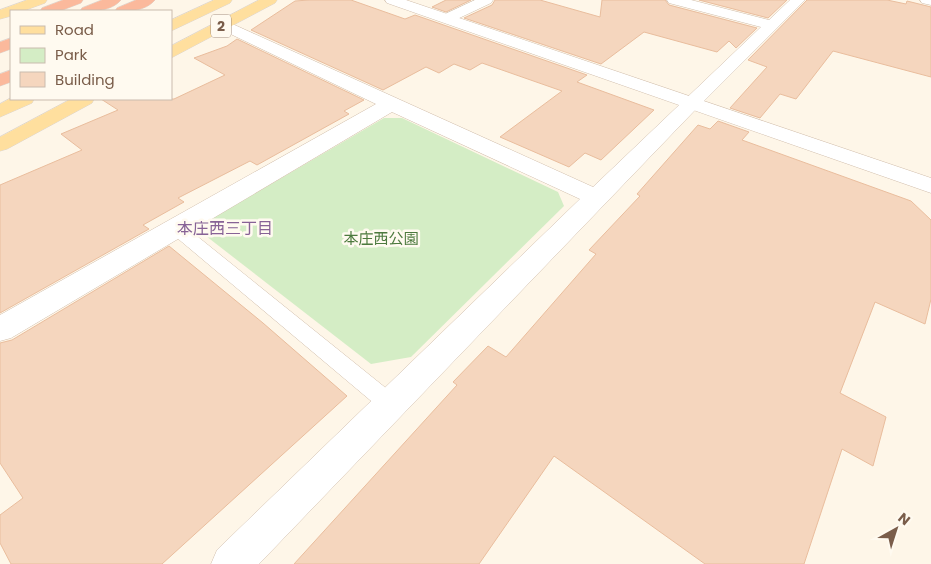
<svg xmlns="http://www.w3.org/2000/svg" width="931" height="564" font-family="Poppins,'Noto Sans JP',sans-serif">
  <rect width="100%" height="100%" fill="#fef6e8"/>
  <!-- green -->
  <path fill="#d4edc5" d="M 384,118 L 402,118 L 558,192 L 564,206 L 411,357 L 371,364 L 206,236 L 211,219 Z"/>
  <!-- building -->
  <g fill="#f5d6be" stroke="#e9bd9d">
    <path d="M 309,0 L 351,0 L 405,19 L 415,15 L 587,75 L 577,82 L 654,110 L 601,160 L 585,153 L 569,167 L 500,137 L 562,91 L 482,63 L 470,70 L 454,64 L 439,73 L 426,67 L 383,90 L 251,30 L 295,1 Z"/>
    <path d="M 446,0 L 471,0 L 446,12 L 432,7 Z"/>
    <path d="M 495,0 L 540,0 L 600,17 L 602,0 L 665,0 L 669,5 L 757,28 L 736,48 L 729,41 L 717,52 L 644,32 L 601,64 L 464,18 L 492,5 Z"/>
    <path d="M 699,0 L 787,0 L 768,18 Z"/>
    <path d="M 807,0 L 887,0 L 906,4 L 907,1 L 931,7 L 931,77 L 833,51 L 796,99 L 780,94 L 760,118 L 730,108 L 767,67 L 748,60 Z"/>
    <path d="M 237,39 L 364,100 L 344,111 L 349,114 L 257,165 L 250,161 L 178,198 L 184,202 L 143,225 L 149,229 L 0,313 L 0,185 L 82,150 L 61,134 L 118,110 L 101,99 L 174,99 L 225,75 L 194,58 L 227,46 Z"/>
    <path d="M 718,121 L 749,132 L 742,140 L 911,201 L 931,220 L 931,299 L 925,324 L 875,302 L 840,393 L 886,417 L 873,466 L 842,449 L 804,564 L 705,564 L 554,456 L 479,564 L 294,564 L 457,385 L 453,382 L 488,346 L 506,357 L 596,254 L 589,250 L 640,196 L 637,194 L 698,125 L 710,129 Z"/>
    <path d="M 169,246 L 263,323 L 347,396 L 162,564 L 11,564 L 0,543 L 0,515 L 23,498 L 0,463 L 0,343 L 12,340 Z"/>
  </g>
  <g fill="none" stroke-linecap="round" stroke-linejoin="round">
    <!-- service casing -->
    <g stroke="#d1beac" stroke-width="1">
      <path id="service" d="M 176,223 L 182,224 L 397,397 L 401,404 L 397,411 L 390,414 L 383,411 L 170,232 L 168,228 L 170,224 Z"/>
    </g>
    <!-- minor casing -->
    <g stroke="#d1beac" stroke-width="1">
      <g id="minor">
        <path d="M 475,0 L 493,0 L 491,3 L 453,21 L 443,21 L 441,18 L 443,15 Z"/>
        <path d="M 667,0 L 691,0 L 769,20 L 790,0 L 805,0 L 698,107 L 259,564 L 211,564 L 217,550 L 580,199 L 392,112 L 11,338 L 0,341 L 0,315 L 376,104 L 218,28 L 215,25 L 218,22 L 228,22 L 593,187 L 761,27 L 669,3 Z"/>
      </g>
    </g>
    <!-- tertiary casing -->
    <g stroke="#d1beac" stroke-width="1">
      <g id="tertiary">
        <path d="M 385,0 L 406,0 L 931,178 L 931,193 L 387,3 Z"/>
        <path d="M 920,0 L 931,0 L 931,5 L 922,3 Z"/>
      </g>
    </g>
    <!-- primary casing -->
    <g stroke="#dcd5d0" stroke-width="1">
      <g id="primary">
        <path d="M 27,0 L 47,0 L 45,3 L 23,11 L 11,11 L 11,16 L 0,19 L 0,10 Z"/>
        <path d="M 214,0 L 232,0 L 230,3 L 171,31 L 171,20 Z"/>
        <path d="M 259,0 L 277,0 L 275,3 L 171,58 L 171,46 Z"/>
        <path d="M 11,98 L 11,99 L 34,99 L 32,103 L 0,117 L 0,104 Z"/>
        <path d="M 71,99 L 94,99 L 92,103 L 7,149 L 0,151 L 0,137 Z"/>
      </g>
    </g>
    <!-- motorway casing -->
    <g stroke="#dcd5d0" stroke-width="1">
      <g id="motorway">
        <path d="M 63,0 L 83,0 L 81,3 L 60,11 L 40,11 L 42,8 Z"/>
        <path d="M 102,0 L 121,0 C 112,11 93,12 80,11 L 82,8 Z"/>
        <path d="M 136,0 L 155,0 C 146,11 128,12 115,11 L 117,8 Z"/>
        <path d="M 11,38 L 11,49 L 0,53 L 0,42 Z"/>
        <path d="M 11,70 L 11,82 L 0,86 L 0,74 Z"/>
      </g>
    </g>
    <!-- service -->
    <use href="#service" fill="#fff" fill-rule="evenodd"/>
    <!-- minor -->
    <use href="#minor" fill="#fff" fill-rule="evenodd"/>
    <!-- tertiary -->
    <use href="#tertiary" fill="#fff" fill-rule="evenodd"/>
    <!-- primary -->
    <use href="#primary" fill="#ffdf9e" fill-rule="evenodd"/>
    <!-- motorway -->
    <use href="#motorway" fill="#fbb99c" fill-rule="evenodd"/>
  </g>
  <g text-anchor="middle" stroke-width="5" stroke-linejoin="round" paint-order="stroke">
    <!-- shield labels -->
    <rect fill="#fffaf0" stroke="#a28c7c" stroke-width="1" x="211" y="14.5" width="20" height="23" rx="4"/>
    <g font-size="14" font-weight="bold" fill="#7a5d4a">
      <text x="221" y="31">2</text>
    </g>
    <!-- park labels -->
    <g font-size="15" fill="#4d7a3e" stroke="#fffaf0">
      <text x="381" y="244">本庄西公園</text>
    </g>
    <!-- neighbourhood labels -->
    <g font-size="16" fill="#876296" stroke="#fffaf0">
      <text x="225" y="234">本庄西三丁目</text>
    </g>
  </g>
  <!-- legend -->
  <rect x="10" y="10" width="162" height="90" fill="#fffaf0" stroke="#cabbae"/>
  <rect x="20" y="26" width="25" height="8" fill="#ffdf9e" stroke="#cabbae"/>
  <text x="55" y="35" font-size="15" fill="#7a5d4a">Road</text>
  <rect x="20" y="48" width="25" height="15" fill="#d4edc5" stroke="#cabbae"/>
  <text x="55" y="60" font-size="15" fill="#7a5d4a">Park</text>
  <rect x="20" y="72" width="25" height="15" fill="#f5d6be" stroke="#cabbae"/>
  <text x="55" y="85" font-size="15" fill="#7a5d4a">Building</text>
  <!-- north arrow -->
  <g transform="translate(896 529) rotate(39)" stroke="#fffaf0" stroke-width="4" paint-order="stroke">
  <path d="M0-4L9 19L0 12L-9 19Z" fill="#7a5d4a"/>
  <text y="-8" font-size="14" font-weight="bold" text-anchor="middle" fill="#7a5d4a">N</text>
  </g>
</svg>
